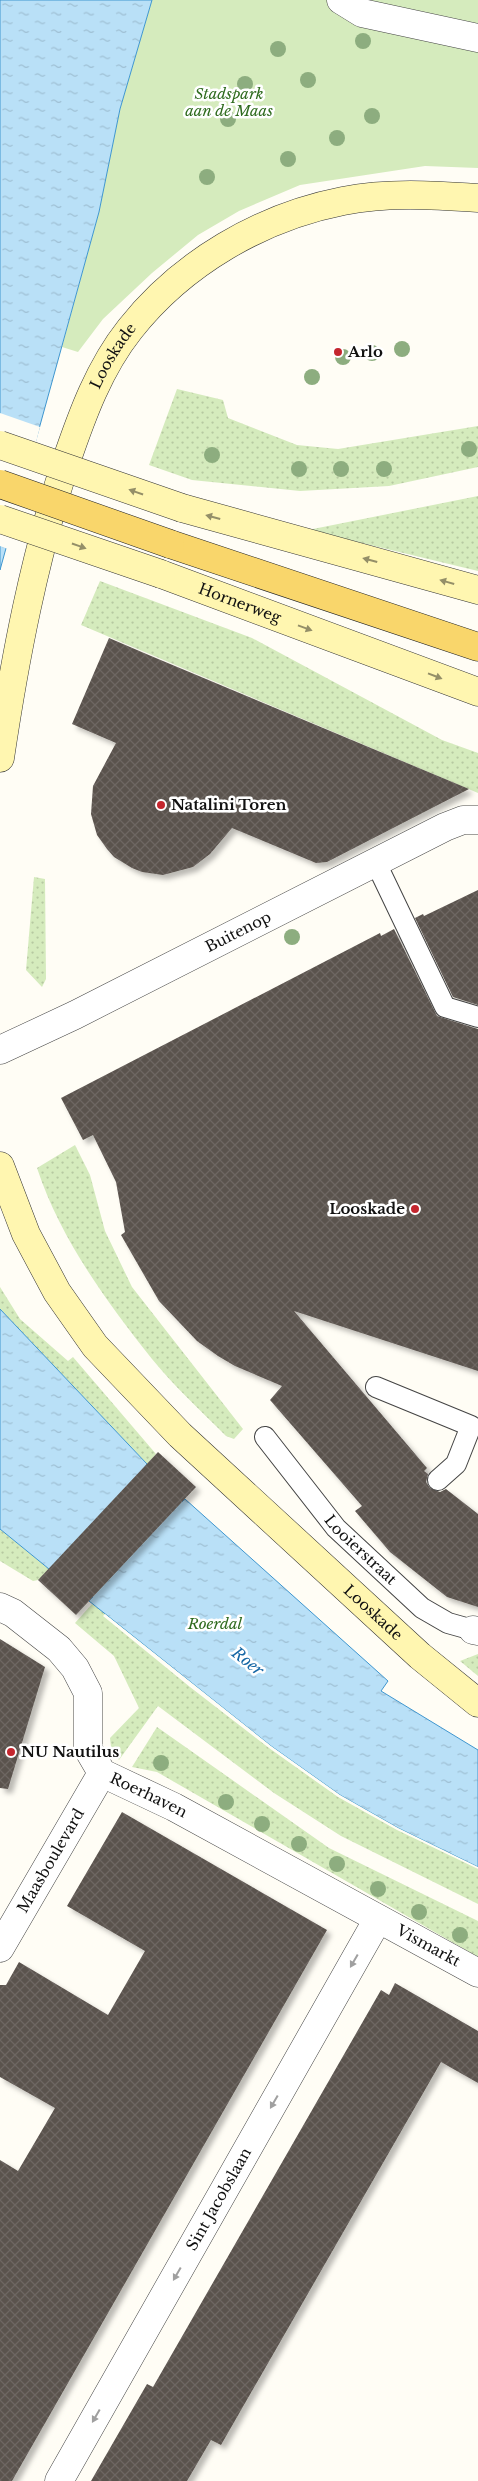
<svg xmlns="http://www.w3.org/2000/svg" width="478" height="2481" font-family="'Libre Baskerville',serif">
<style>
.grass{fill:url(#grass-dots)}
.park{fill:#d5ebbd}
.water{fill:url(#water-ripples);stroke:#3f96cf}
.pier{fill:#fffdf5}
.building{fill:url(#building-cross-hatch);filter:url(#shadow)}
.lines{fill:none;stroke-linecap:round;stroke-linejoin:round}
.lane-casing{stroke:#444;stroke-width:22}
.street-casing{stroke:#444;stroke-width:29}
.secondary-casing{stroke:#333;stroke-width:29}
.primary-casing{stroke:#222;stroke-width:29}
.lane{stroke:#fff;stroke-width:20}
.street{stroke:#fff;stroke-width:28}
.secondary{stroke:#fff6b0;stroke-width:28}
.primary{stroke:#f9d66b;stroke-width:28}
.secondary-bridge-casing{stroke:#333;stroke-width:29;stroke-linecap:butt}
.primary-bridge-casing{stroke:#222;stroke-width:29;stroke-linecap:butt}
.secondary-bridge{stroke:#fff6b0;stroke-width:28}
.primary-bridge{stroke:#f9d66b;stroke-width:28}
.tree{fill:#8dad7f}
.oneway{fill:#948f68}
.oneway2{fill:#a0a0a0}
.poi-dot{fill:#c4262e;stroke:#fff;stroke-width:2}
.labels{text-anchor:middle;stroke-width:5;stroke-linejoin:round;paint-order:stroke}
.park-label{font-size:15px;font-style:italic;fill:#2f6b1f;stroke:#fff}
.poi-label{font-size:15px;font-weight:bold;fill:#111;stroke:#fff;text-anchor:start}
.street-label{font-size:15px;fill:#111;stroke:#fff}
.water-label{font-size:16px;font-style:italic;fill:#1768a6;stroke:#fff}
</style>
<defs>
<pattern id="grass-dots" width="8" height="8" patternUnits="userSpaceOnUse" patternTransform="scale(1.25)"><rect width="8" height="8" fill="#d5ebbd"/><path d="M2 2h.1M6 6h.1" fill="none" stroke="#b6c8a1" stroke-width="1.8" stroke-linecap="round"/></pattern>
<pattern id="water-ripples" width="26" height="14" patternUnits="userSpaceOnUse" patternTransform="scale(1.25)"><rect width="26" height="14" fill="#b9e0f7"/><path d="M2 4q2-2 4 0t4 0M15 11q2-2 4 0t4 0" fill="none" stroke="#9ebfd3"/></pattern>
<pattern id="building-cross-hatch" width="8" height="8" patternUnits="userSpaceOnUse" patternTransform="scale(1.25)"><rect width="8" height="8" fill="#5a524d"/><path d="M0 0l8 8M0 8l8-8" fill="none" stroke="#6d6662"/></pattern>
<filter id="shadow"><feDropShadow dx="4.5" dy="4.5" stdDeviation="2.5" flood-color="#0004"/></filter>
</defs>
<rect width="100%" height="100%" fill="#fffdf5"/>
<g class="grass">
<polygon points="177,389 223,400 228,418 297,445 338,449 478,426 478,467 389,486 300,491 192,480 149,465"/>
<polygon points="478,496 478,571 308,530"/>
<polygon points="100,581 252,638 442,740 478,753 478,793 81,625"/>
<polygon points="34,877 45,879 46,979 42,987 26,970"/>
<path d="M 75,1145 L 90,1175 L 105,1231 L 132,1287 L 243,1429 L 234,1439 L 226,1436 C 201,1411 174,1386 152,1359 C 106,1301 60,1238 37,1168 Z"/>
<polygon points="0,1287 20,1319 68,1361 73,1357 156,1454 147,1464 0,1309"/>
<polygon points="0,1529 49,1569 38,1580 33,1581 0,1561"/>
<polygon points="92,1604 478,1867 478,1904 341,1836 274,1793 158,1706 119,1760 111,1747 110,1738 139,1708 114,1656 75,1623"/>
<polygon points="478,1654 478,1676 460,1661"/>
<polygon points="157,1727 329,1848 478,1921 478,1957 157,1772 132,1767"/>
</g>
<polygon class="park" points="152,0 478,0 478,168 425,166 300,185 239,211 198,235 152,273 103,319 78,352 62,347 99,212 120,109"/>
<g class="water">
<polygon points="0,0 152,0 120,109 99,212 0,570"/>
<polygon points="0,1309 147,1464 145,1467 182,1502 185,1499 388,1681 381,1691 478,1750 478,1867 398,1828 340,1795 271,1746 89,1601 93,1597 56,1562 49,1569 0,1529"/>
</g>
<g class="pier">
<polygon points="0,413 40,427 8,549 0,546"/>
<polygon points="105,1614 271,1746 340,1795 398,1828 478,1867 478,1869 397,1830 338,1797 269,1748 190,1687 103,1616"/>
</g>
<g class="building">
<polygon points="109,638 151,656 469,789 327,862 316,863 232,828 210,854 193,867 163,875 142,872 132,868 114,857 107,849 97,835 91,814 93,786 116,743 72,724"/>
<polygon points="478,890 478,1005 453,997 415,918 423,914 424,916"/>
<polygon points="394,929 437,1016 478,1029 478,1371 294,1311 427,1468 424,1471 428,1474 426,1482 430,1488 440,1492 446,1489 478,1514 478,1607 447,1597 390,1552 355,1511 362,1506 270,1400 282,1386 235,1366 218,1356 197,1341 159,1301 121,1235 125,1232 116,1182 93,1135 83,1140 61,1098 380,933 381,936"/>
<polygon points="158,1452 196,1487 76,1615 38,1580"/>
<polygon points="0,1639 45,1667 8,1789 0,1788"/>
<polygon points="122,1812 327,1930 12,2481 0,2481 0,2160 18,2171 55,2108 0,2077 0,1985 6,1985 19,1962 108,2015 145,1951 67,1906"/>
<polygon points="395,1983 478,2031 478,2083 441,2062 221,2445 211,2440 187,2481 91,2481 147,2384 153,2387 381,1990 389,1995"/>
</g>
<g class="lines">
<defs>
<g id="lane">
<polyline points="376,863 445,1007 478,1017"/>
<polyline points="376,1387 471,1426 456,1464 438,1480"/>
<path id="s1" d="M 265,1437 L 336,1528 L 422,1608 L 448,1623 L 473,1630"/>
</g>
<g id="street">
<polyline points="341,0 362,13 478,38"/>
<path id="s2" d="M 0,1050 L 75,1015 L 445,827 L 463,820 L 478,820"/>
<path id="s3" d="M 0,1607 L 13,1613 L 59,1649 L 75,1668 L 88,1693 L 88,1749 L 102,1773 L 174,1807 L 478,1973"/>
<polyline points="473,1630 478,1631"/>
<path id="s4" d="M 0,1948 L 102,1773"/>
<path id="s5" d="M 59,2481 L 378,1919"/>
</g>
<g id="secondary">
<polyline points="182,508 478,590"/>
<path id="s6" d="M 161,574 L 478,692"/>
<path id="s7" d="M 0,758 C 15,658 34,558 66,462 C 82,415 99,368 130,329 C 182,263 261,217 343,201 C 387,192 434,195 478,198"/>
<path id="s8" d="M 0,1166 L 26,1234 L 57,1292 L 95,1346 L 180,1435 L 420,1656 L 478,1703"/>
</g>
<polyline id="primary" points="170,544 478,647"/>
</defs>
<use href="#lane" class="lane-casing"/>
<use href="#street" class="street-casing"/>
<use href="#secondary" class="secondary-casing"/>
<use href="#primary" class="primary-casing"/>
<use href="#lane" class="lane"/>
<use href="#street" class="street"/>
<use href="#secondary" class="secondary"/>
<use href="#primary" class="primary"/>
<defs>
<g id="secondary-bridge">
<polyline points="0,445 182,508"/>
<polyline points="0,519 161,574"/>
</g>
<polyline id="primary-bridge" points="0,484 170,544"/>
</defs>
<use href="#secondary-bridge" class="secondary-bridge-casing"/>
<use href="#primary-bridge" class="primary-bridge-casing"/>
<use href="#secondary-bridge" class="secondary-bridge"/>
<use href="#primary-bridge" class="primary-bridge"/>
</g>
<g class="tree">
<circle cx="363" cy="41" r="8"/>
<circle cx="278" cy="49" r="8"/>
<circle cx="308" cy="80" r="8"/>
<circle cx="245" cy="84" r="8"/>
<circle cx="372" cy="116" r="8"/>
<circle cx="228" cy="119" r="8"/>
<circle cx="337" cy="138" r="8"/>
<circle cx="288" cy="159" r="8"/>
<circle cx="207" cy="177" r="8"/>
<circle cx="402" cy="349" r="8"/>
<circle cx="372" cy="353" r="8"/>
<circle cx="343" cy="357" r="8"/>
<circle cx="312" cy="377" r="8"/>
<circle cx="469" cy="449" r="8"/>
<circle cx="212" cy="455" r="8"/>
<circle cx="299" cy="469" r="8"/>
<circle cx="341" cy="469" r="8"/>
<circle cx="384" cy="469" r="8"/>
<circle cx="292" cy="937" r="8"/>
<circle cx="161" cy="1763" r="8"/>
<circle cx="226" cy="1802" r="8"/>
<circle cx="262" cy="1824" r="8"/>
<circle cx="299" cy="1844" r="8"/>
<circle cx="337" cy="1864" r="8"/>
<circle cx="378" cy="1889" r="8"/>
<circle cx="419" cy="1912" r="8"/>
<circle cx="460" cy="1935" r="8"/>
</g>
<defs><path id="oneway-solid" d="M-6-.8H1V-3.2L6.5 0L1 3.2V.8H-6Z" transform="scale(1.25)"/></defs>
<g class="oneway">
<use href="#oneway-solid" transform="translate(136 492) rotate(-161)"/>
<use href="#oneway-solid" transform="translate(213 517) rotate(-165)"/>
<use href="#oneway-solid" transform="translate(79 546) rotate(19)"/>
<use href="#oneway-solid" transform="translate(370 560) rotate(-165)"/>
<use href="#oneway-solid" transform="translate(447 582) rotate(-164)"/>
<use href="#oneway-solid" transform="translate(305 628) rotate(20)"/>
<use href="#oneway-solid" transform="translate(435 676) rotate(21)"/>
</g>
<g class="oneway2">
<use href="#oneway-solid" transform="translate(354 1961) rotate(120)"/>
<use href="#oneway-solid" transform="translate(274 2102) rotate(120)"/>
<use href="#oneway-solid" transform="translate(177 2274) rotate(120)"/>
<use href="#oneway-solid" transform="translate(96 2416) rotate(120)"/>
</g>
<g class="poi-dot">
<circle cx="338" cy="352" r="5"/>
<circle cx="161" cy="805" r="5"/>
<circle cx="415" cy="1209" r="5"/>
<circle cx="11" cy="1752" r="5"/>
</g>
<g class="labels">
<g class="park-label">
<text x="229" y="99">Stadspark<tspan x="229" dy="17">aan de Maas</tspan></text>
<text x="215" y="1629">Roerdal</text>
</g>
<g class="poi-label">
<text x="348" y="357">Arlo</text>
<text x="171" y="810">Natalini Toren</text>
<text x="405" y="1214" text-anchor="end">Looskade</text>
<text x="21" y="1757">NU Nautilus</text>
</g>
<g class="street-label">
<text dy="5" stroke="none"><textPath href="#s7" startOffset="420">Looskade</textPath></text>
<text dy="5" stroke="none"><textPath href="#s6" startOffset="84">Hornerweg</textPath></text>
<text dy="5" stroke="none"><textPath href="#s2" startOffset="266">Buitenop</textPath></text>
<text dy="5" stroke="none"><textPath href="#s1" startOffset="148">Looierstraat</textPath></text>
<text dy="5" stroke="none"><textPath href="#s8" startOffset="590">Looskade</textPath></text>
<text dy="5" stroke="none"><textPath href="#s3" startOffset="261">Roerhaven</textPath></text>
<text dy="5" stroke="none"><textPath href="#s4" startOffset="101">Maasboulevard</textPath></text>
<text dy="5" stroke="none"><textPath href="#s3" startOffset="579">Vismarkt</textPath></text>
<text dy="5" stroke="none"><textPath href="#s5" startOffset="324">Sint Jacobslaan</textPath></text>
</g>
<g class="water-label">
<text transform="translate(248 1661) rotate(38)" y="6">Roer</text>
</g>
</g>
</svg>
